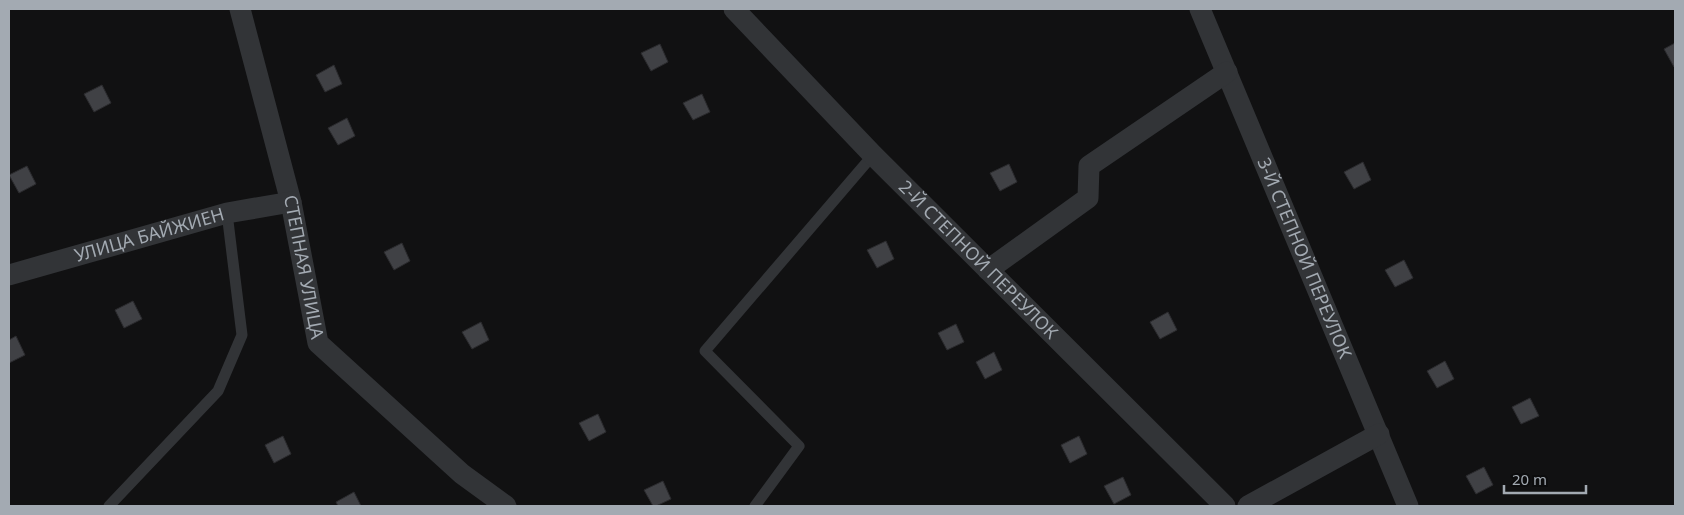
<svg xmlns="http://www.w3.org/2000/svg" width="1684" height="515" font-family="'Noto Sans',sans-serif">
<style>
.building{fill:#404145;stroke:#2b2b2e}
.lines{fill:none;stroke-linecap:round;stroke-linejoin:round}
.lane{stroke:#323437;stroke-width:11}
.street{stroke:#323437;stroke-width:21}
.labels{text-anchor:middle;stroke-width:5;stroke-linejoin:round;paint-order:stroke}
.street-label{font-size:18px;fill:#a3aab2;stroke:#0c0c0d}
</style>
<rect width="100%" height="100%" fill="#111112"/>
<g class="building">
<polygon points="1675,43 1675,66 1674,67 1664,49"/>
<polygon points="660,44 668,62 651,71 641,53"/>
<polygon points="334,65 342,84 325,92 316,75"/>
<polygon points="102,85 111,103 94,112 84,94"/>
<polygon points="702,94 710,112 693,120 683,103"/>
<polygon points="347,118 355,136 338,145 328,128"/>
<polygon points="1363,162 1371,180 1354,189 1344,172"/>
<polygon points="1009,164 1017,182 1000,191 990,173"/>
<polygon points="27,166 36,184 19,193 9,175"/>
<polygon points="886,241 894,259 877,268 867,250"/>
<polygon points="402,243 410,261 394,270 384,252"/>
<polygon points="1404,260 1413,278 1395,287 1385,270"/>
<polygon points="133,301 142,319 124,328 115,310"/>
<polygon points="1168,312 1177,330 1160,339 1150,322"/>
<polygon points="481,322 489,340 472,349 462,332"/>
<polygon points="956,324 964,342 947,350 938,333"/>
<polygon points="16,336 25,355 9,363 9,340"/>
<polygon points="994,352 1002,370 985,379 976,362"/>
<polygon points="1445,361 1454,379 1437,388 1427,371"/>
<polygon points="1530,398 1539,416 1521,424 1512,407"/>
<polygon points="598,414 606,432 589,441 579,423"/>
<polygon points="283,436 291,454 274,463 265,445"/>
<polygon points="1079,436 1087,454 1070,463 1061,445"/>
<polygon points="1484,467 1493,485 1476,494 1466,476"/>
<polygon points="1123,477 1131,495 1114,504 1104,486"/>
<polygon points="663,481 671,499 656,506 653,506 644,490"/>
<polygon points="354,492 361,506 338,506 336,502"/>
</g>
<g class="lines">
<g class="lane">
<polyline points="109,506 218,391 242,335 227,213"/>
<polyline points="755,506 799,446 705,351 873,155"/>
</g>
<g class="street">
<path id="s1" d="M 240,9 L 291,202 L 318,343 L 462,474 L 506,506"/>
<path id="s2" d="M 734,9 L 873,155 L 1225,506"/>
<path id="s3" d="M 1200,9 L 1408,506"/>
<polyline points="988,270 1088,198 1089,166 1227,72"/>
<path id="s4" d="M 9,275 L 227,213 L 291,202"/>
<polyline points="1248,506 1379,434"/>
</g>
</g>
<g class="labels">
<g class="street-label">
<text dy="6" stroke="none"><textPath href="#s4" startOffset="146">УЛИЦА БАЙЖИЕН</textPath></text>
<text dy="6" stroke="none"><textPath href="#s3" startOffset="270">3-Й СТЕПНОЙ ПЕРЕУЛОК</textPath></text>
<text dy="6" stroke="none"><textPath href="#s2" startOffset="350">2-Й СТЕПНОЙ ПЕРЕУЛОК</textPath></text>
<text dy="6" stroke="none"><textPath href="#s1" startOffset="266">СТЕПНАЯ УЛИЦА</textPath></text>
</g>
</g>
<rect width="1684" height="515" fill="none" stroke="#a3aab2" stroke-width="20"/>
<path d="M1504 485v8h82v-8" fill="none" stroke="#a3aab2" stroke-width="2.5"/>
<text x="1512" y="485" font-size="15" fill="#a3aab2" stroke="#0c0c0d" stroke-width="4" paint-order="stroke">20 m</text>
</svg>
